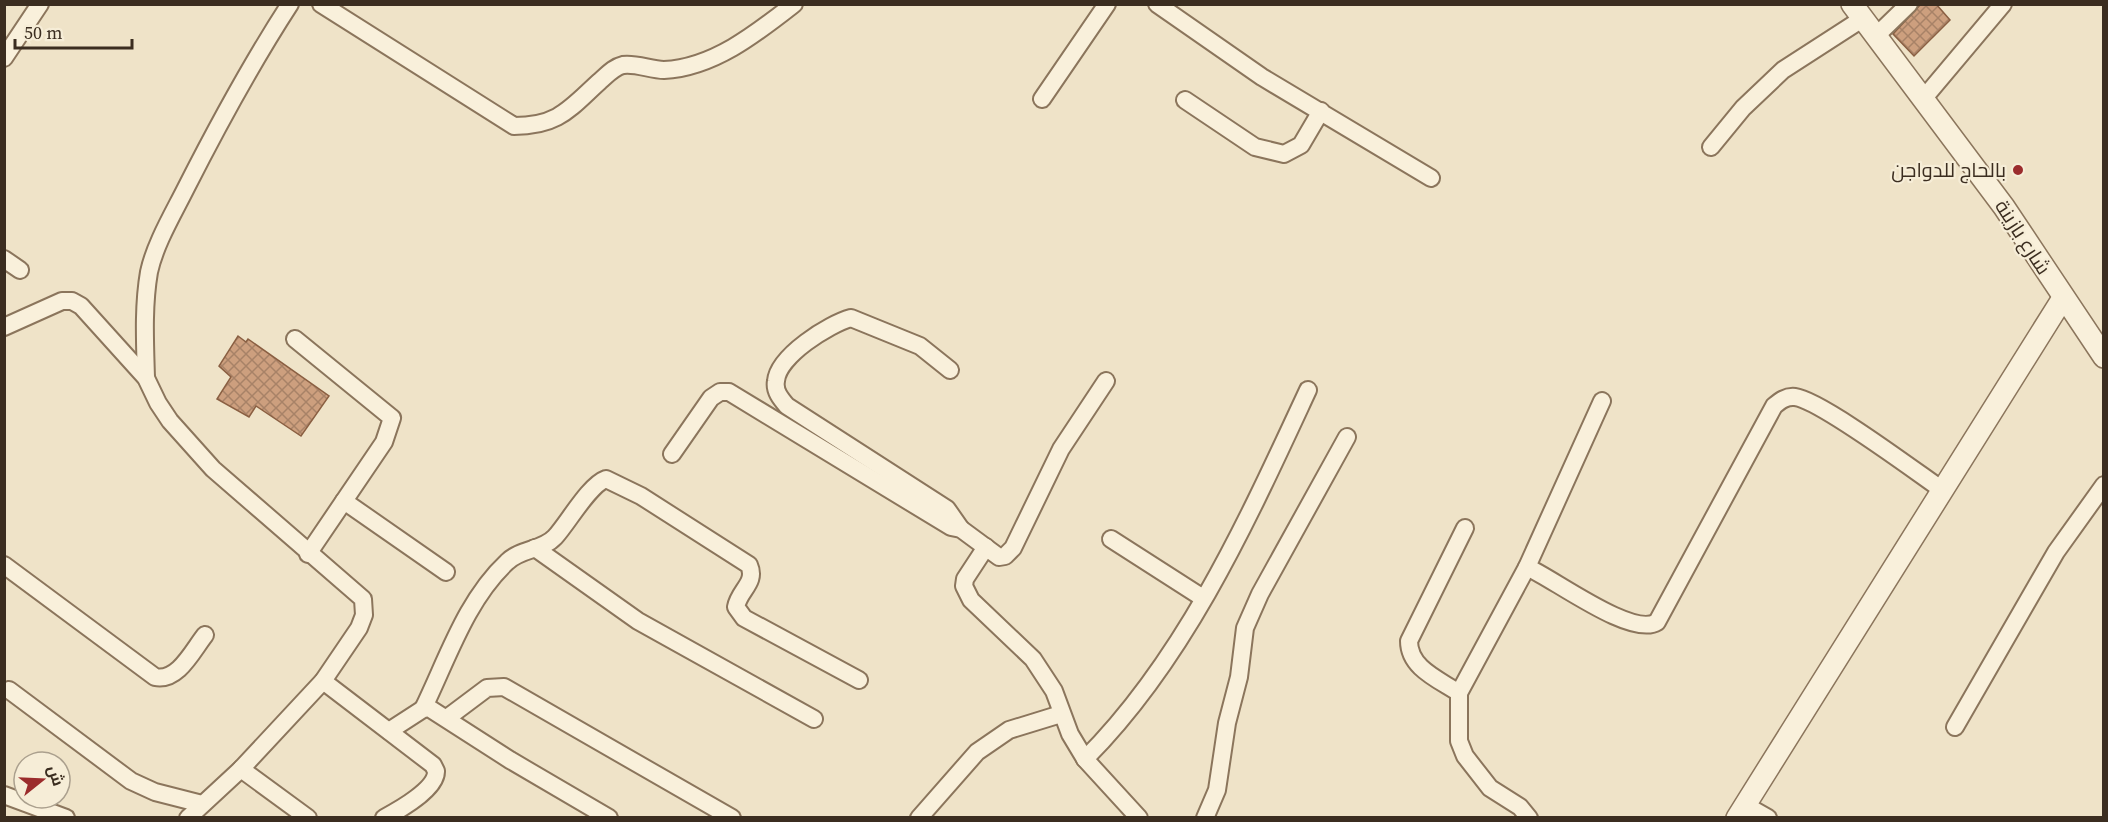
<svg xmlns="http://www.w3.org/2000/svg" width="2108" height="822" font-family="'Source Serif 4',Cairo,serif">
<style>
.building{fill:url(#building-cross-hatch);stroke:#8a5f42;stroke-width:1.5}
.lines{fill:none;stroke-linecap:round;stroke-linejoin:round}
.minor-casing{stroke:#8b755c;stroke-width:20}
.tertiary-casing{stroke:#8b755c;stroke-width:24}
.minor{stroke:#f9f0db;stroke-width:16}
.tertiary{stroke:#f9f0db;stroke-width:21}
.poi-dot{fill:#9b2c2c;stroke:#f6edd7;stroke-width:2}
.labels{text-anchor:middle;stroke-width:4.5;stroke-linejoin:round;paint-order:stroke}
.poi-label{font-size:20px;fill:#3b2d20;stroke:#f6edd7;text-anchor:end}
.street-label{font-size:20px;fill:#3b2d20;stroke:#f6edd7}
</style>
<defs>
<pattern id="building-cross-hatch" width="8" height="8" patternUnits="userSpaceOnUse" patternTransform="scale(1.5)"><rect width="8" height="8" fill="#cd9f7e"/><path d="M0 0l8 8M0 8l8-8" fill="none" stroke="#a88267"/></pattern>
</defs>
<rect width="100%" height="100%" fill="#efe3c8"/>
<g class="building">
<polygon points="1921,4 1936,4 1950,20 1914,56 1893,34"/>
<polygon points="238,336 246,342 248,339 329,396 301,436 256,406 249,417 217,399 231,377 219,366"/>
</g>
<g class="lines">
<defs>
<g id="minor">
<path d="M 321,4 L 514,126 C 559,126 570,108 600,81 C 607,75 614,67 623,65 C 636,63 651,70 664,70 C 713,68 757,33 794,4"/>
<polyline points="1157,4 1262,77 1431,178"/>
<polyline points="1876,36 1909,4"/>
<polyline points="4,58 40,4"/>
<polyline points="1924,98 2003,4"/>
<polyline points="1042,99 1107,4"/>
<polyline points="1185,100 1255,147 1284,154 1301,145 1321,111"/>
<polyline points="1711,147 1743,108 1783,70 1862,19"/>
<polyline points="4,259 20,270"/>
<polyline points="4,327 62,301 72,301 81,306 146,378 158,403 170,421 213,469 363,599 364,615 359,628 323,681 241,769 188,818"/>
<polyline points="295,339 392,418 384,442 308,554"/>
<path d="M 950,370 L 920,346 L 851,318 C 829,324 778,356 776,381 C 774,391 781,399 787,406 L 947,509 L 961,529"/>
<path d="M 146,378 C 145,343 143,307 149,272 C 155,244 173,214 186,188 C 218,125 251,64 290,4"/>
<polyline points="672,454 711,398 720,392 729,392 951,527 961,529 999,557 1005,556 1013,548 1061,449 1106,381"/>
<polyline points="344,501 446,572"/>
<polyline points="1111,539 1203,598"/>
<polyline points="986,547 965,579 964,586 971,600 1033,659 1054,691 1070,734 1085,759 1139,818"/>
<polyline points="535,548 638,621 814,719"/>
<path d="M 4,565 L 155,677 C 178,682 193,650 205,635"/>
<path d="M 1527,567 C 1554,579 1632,638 1657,622 L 1774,406 C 1780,401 1786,396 1795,397 C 1820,400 1915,471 1941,489"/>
<path d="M 323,681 L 433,765 L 436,771 C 437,789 399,810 384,818"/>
<polyline points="9,690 131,781 155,792 202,804"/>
<path d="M 1459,693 C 1438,679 1409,668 1409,641 L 1465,528"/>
<path d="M 423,709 C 447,660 466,600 507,562 C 521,548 542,551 555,537 C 568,523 589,485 606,479 L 641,496 L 749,565 C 757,583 739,590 736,607 L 744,618 L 859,680"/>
<polyline points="447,718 487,688 504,687 732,818"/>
<polyline points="1955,727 2056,552 2104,485"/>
<polyline points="389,731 423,709 429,708 510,760 609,818"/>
<path d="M 1085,759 C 1186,658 1248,519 1308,390"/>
<polyline points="241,769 308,818"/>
<polyline points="4,795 66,818"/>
<polyline points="1745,805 1768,818"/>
<polyline points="919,818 977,752 1009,730 1061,714"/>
<polyline points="1205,818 1217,790 1227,723 1239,677 1245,628 1260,594 1347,437"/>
<polyline points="1529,818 1520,807 1490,788 1465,756 1459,741 1459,693 1527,567 1602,401"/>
</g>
<g id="tertiary">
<polyline points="1852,4 2004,207 2104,357"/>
<polyline points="1737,818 2063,298"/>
</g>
</defs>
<use href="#minor" class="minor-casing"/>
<use href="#tertiary" class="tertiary-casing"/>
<use href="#minor" class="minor"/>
<use href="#tertiary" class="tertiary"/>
</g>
<circle class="poi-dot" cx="2018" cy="170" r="6"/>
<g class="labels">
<g class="poi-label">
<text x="2006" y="177">بالحاج للدواجن</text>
</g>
<g class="street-label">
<text transform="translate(2023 237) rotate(57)" y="7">شارع بازينة</text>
</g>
</g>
<rect width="2108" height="822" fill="none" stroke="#3b2d20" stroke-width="12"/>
<g transform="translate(42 780) rotate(72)"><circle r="28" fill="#f6edd7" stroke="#aba08e" stroke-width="1.5"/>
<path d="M0-4.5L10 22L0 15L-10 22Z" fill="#9b2c2c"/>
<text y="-9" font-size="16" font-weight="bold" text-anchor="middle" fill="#3b2d20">ش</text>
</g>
<path d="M15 39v9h117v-9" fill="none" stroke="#3b2d20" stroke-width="3"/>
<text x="24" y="39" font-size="18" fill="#3b2d20" stroke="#f6edd7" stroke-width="4.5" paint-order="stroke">50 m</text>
</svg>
